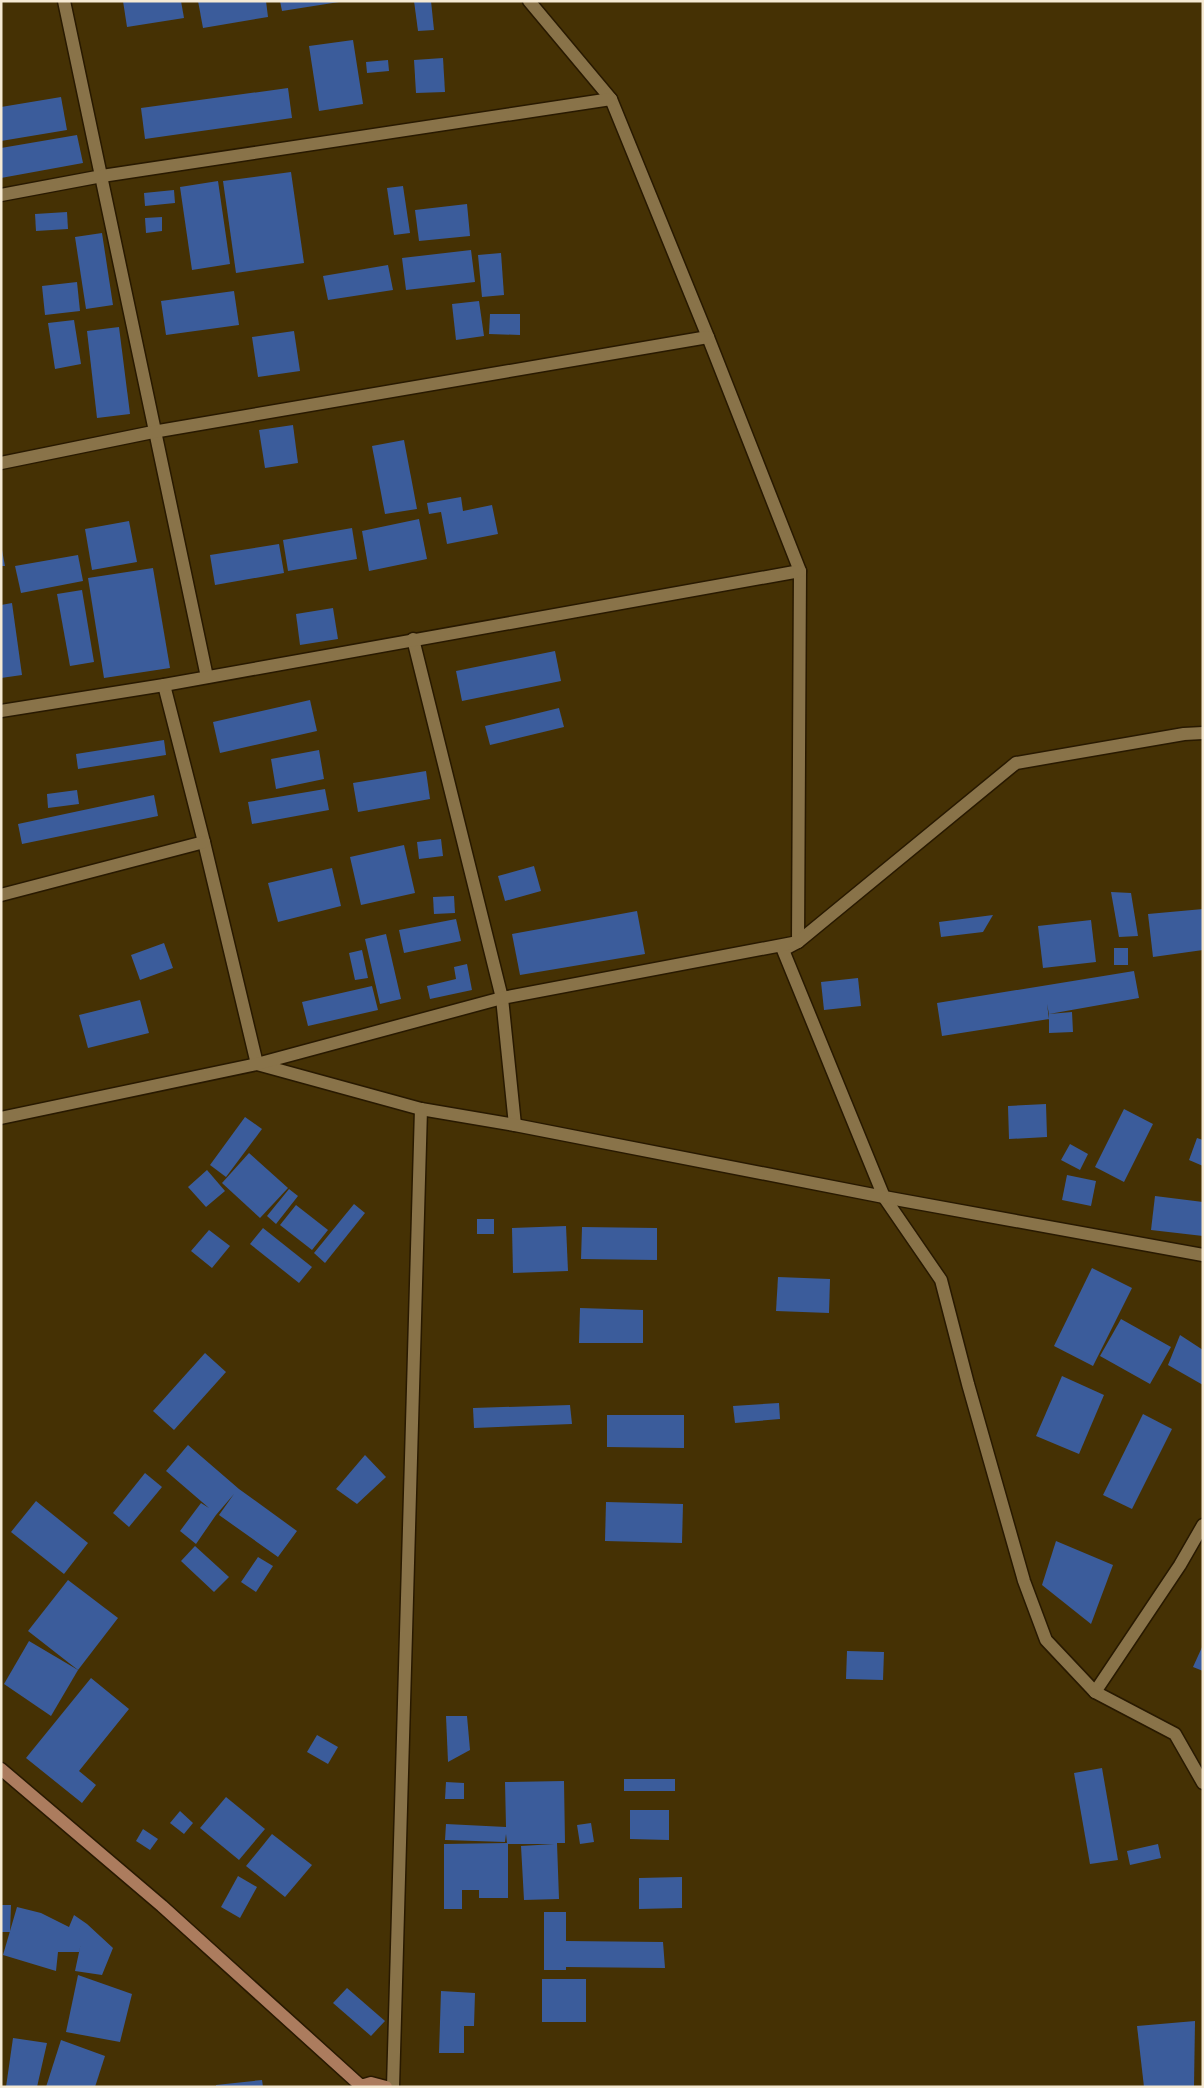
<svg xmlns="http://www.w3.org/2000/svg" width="1204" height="2088" font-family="Signika,sans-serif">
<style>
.building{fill:#3b5c9b}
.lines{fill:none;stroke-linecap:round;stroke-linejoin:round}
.street-casing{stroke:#281900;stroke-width:15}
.secondary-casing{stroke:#281900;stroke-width:15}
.street{stroke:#897349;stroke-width:12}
.secondary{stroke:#ac7c5e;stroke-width:12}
</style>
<rect width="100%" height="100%" fill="#453104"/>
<g class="building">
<polygon points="123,1 181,1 184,18 127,27"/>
<polygon points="198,1 266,1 268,17 203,28"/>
<polygon points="280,1 339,1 339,2 282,11"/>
<polygon points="414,1 431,1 434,30 418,31"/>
<polygon points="353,40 363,104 319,111 309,46"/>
<polygon points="443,58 445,92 416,93 414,60"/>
<polygon points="388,60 389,71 367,73 366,62"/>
<polygon points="288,88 292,118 145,139 141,108"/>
<polygon points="61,97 67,130 1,141 1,107"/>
<polygon points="77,135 83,163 1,178 1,148"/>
<polygon points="291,172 304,263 236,273 223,181"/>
<polygon points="218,181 230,264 192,270 180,187"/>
<polygon points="403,186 410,233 394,235 387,188"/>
<polygon points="174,190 175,203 145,206 144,193"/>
<polygon points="467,204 470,236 419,241 415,210"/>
<polygon points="67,212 68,229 36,231 35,214"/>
<polygon points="162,217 162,231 146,233 145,218"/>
<polygon points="102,233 113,305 86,309 75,237"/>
<polygon points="471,250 475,282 406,290 402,258"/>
<polygon points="501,253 504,295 482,297 478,255"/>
<polygon points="388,265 393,290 328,300 323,276"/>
<polygon points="77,282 80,311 45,315 42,286"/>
<polygon points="234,291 239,325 166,335 161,301"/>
<polygon points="479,301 484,336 456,340 452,304"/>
<polygon points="490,314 520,314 520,335 489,334"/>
<polygon points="74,320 81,364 55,369 48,323"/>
<polygon points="119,327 130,414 97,418 87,331"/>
<polygon points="294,331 300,371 258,377 252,337"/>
<polygon points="293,425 298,463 265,468 259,430"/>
<polygon points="404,440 417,509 385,514 372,446"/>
<polygon points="461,497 463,511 492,505 498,534 447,544 441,512 429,514 427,503"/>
<polygon points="419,519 427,559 369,571 362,531"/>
<polygon points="129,521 137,562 92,570 85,529"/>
<polygon points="352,528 357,559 288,571 283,540"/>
<polygon points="279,544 284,573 215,585 210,555"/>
<polygon points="2,550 5,566 1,566 1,551"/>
<polygon points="78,555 83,581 21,593 15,566"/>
<polygon points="153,568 170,668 104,678 88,578"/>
<polygon points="82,590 94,662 70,666 57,594"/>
<polygon points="12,603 22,675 1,678 1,605"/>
<polygon points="333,608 338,639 300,645 296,614"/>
<polygon points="555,651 561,681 462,701 456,671"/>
<polygon points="310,700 317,731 220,753 213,722"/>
<polygon points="559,708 564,727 490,745 485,726"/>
<polygon points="164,740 166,755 78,769 76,754"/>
<polygon points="319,750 324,779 276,789 271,759"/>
<polygon points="426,771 430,799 358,812 353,783"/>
<polygon points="325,789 329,810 252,824 248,802"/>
<polygon points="77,790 79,804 48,808 47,794"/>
<polygon points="154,795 158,816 22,844 18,824"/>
<polygon points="441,839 443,856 419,859 417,842"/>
<polygon points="404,845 415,893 361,905 350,857"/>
<polygon points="534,866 541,891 505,901 498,876"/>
<polygon points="332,868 341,906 278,922 268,883"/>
<polygon points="1111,892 1131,893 1138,936 1119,937"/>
<polygon points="454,896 455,913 434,914 433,897"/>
<polygon points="1203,909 1203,950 1153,957 1148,914"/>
<polygon points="637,911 645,954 520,975 512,934"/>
<polygon points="993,915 983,932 941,937 939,922"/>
<polygon points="456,919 461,941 404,953 399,930"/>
<polygon points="1091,920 1096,962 1043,968 1038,926"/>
<polygon points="386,934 401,999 380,1004 365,939"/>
<polygon points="164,943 173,968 140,980 131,955"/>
<rect x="1114" y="948" width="14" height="17"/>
<polygon points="362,950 368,978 355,980 349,953"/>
<polygon points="467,964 472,990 430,999 427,986 456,979 454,967"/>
<polygon points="1134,971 1139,998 1049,1014 1072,1012 1073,1032 1049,1033 1049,1014 1047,1004 1049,1019 942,1036 937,1003"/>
<polygon points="858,978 861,1006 824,1010 821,982"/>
<polygon points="372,986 378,1010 308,1026 302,1002"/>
<polygon points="140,1000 149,1033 88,1048 79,1015"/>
<polygon points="1046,1104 1047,1137 1009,1139 1008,1106"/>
<polygon points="1124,1109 1153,1124 1124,1182 1095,1167"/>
<polygon points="245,1117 262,1129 226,1177 210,1165"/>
<polygon points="1197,1138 1203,1140 1203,1166 1189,1160"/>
<polygon points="1070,1144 1088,1154 1080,1170 1061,1160"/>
<polygon points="249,1153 288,1188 260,1218 222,1183"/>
<polygon points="207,1170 225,1191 206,1207 188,1187"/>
<polygon points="1067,1175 1096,1181 1091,1206 1062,1200"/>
<polygon points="289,1189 298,1196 276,1224 267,1216"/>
<polygon points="1155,1196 1203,1202 1203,1236 1151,1230"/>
<polygon points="354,1204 365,1213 325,1263 314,1253"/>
<polygon points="296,1205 328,1230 312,1250 280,1225"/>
<rect x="477" y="1219" width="17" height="15"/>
<polygon points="566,1226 568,1271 513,1273 512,1228"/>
<polygon points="582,1227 657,1228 657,1260 581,1259"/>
<polygon points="263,1228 312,1267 299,1283 250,1244"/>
<polygon points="209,1230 230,1246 212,1268 191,1251"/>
<polygon points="1092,1268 1132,1288 1093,1366 1054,1346"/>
<polygon points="778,1277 830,1279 829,1313 776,1311"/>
<polygon points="580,1308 643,1310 643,1343 579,1343"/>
<polygon points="1121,1319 1171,1347 1150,1384 1100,1356"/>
<polygon points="1180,1335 1203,1350 1203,1385 1168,1365"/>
<polygon points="205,1353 226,1372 174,1430 153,1411"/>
<polygon points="1062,1376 1104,1395 1079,1454 1036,1436"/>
<polygon points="779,1403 780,1419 735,1423 733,1406"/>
<polygon points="570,1405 572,1424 474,1428 473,1408"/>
<polygon points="1143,1414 1172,1429 1132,1509 1103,1495"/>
<polygon points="607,1415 684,1415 684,1448 607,1447"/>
<polygon points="188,1445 239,1489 297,1531 278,1557 219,1515 234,1494 216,1515 196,1544 180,1531 201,1503 209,1508 166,1471"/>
<polygon points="365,1455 386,1477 357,1504 336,1489"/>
<polygon points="145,1473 162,1487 129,1527 113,1513"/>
<polygon points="36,1501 88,1543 64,1574 11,1532"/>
<polygon points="606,1502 683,1504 682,1543 605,1541"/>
<polygon points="1056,1541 1113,1565 1091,1624 1042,1585"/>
<polygon points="195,1546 229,1577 214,1592 181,1561"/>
<polygon points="258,1557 273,1566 256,1592 241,1582"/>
<polygon points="68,1580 118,1618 78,1670 28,1631"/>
<polygon points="29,1641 78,1670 51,1716 4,1684"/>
<polygon points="1203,1645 1203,1671 1193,1667"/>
<polygon points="847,1651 884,1652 883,1680 846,1679"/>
<polygon points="91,1678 129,1709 79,1771 96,1785 82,1803 26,1758"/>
<polygon points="446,1716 467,1716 470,1750 448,1762"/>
<polygon points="317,1735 338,1747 328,1764 307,1752"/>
<polygon points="1102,1768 1118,1860 1090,1864 1074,1773"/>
<rect x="624" y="1779" width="51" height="12"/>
<polygon points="564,1781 565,1843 557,1843 559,1899 524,1900 521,1846 554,1844 508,1844 508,1898 479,1898 479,1890 462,1890 462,1909 444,1909 444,1844 507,1843 506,1834 505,1842 445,1840 446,1824 506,1827 505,1782"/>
<polygon points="446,1782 464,1783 464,1799 445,1799"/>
<polygon points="226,1797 265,1829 239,1860 200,1828"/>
<polygon points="630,1810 669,1810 669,1840 630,1839"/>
<polygon points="180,1811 193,1823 184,1834 170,1823"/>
<polygon points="591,1823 594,1842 580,1844 577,1825"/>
<polygon points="143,1829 158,1839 150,1850 136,1841"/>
<polygon points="272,1834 312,1865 285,1897 246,1866"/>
<polygon points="1158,1844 1161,1858 1130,1865 1127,1851"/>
<polygon points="238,1876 257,1887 240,1918 221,1907"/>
<polygon points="682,1877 682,1908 639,1909 639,1878"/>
<polygon points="1,1905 11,1905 10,1932 1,1932"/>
<polygon points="17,1907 41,1913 69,1927 74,1915 87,1924 113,1948 102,1975 75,1971 81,1943 79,1952 58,1952 56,1971 3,1955"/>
<polygon points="544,1912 566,1912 566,1941 663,1942 665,1968 566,1967 566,1970 544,1970"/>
<polygon points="78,1975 132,1994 120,2042 66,2032"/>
<rect x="542" y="1979" width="44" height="43"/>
<polygon points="347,1988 385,2021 371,2036 333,2003"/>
<polygon points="441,1991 475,1993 474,2026 464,2026 464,2053 439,2053"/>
<polygon points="1195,2021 1194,2087 1144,2087 1137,2026"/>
<polygon points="13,2038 47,2043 37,2087 6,2087"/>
<polygon points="61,2040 105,2056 95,2087 46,2087"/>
<polygon points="262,2080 263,2087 216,2087 216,2085"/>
</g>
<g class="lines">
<defs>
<g id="street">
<path d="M 64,1 C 113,226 158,452 207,677"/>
<polyline points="529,1 611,99 708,337 800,571 798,942 783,950 884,1197 941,1280 968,1384 1024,1581 1046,1640 1095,1692 1175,1734 1203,1783"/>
<polyline points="1,195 102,176 611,99"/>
<polyline points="1,463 153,432 708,337"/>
<polyline points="413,639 502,998 515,1125"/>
<polyline points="164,685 204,842 257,1064 421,1109 515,1125 884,1197 1203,1255"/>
<polyline points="1,711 164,685 800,571"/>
<polyline points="1,895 204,842"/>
<polyline points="1,1118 257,1064 502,998 798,942 1016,763 1184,734 1203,733"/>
<polyline points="1095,1692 1180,1565 1203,1525"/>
<polyline points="393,2087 421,1109"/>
</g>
<polyline id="secondary" points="1,1769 162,1906 361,2086 371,2083 386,2087"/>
</defs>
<use href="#street" class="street-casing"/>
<use href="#secondary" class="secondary-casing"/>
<use href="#street" class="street"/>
<use href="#secondary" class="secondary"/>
</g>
<rect width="1204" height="2088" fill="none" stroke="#f6ead4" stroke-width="5"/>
</svg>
